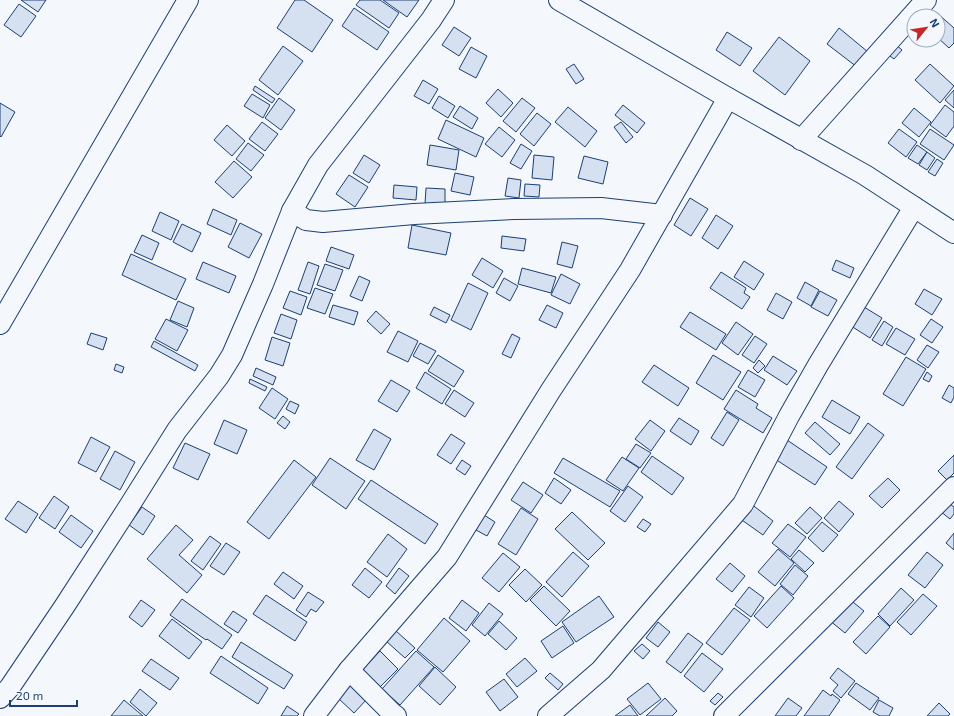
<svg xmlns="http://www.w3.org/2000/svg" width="954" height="716" font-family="'Exo 2',sans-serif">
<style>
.building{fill:#d5e0f0;stroke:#1d3f73}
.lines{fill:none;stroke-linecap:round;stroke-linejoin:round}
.street-casing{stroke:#1d3f73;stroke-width:22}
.street{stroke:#f4f7fb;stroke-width:20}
</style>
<rect width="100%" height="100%" fill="#f4f7fb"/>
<g class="building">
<polygon points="21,0 46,0 38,12"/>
<polygon points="295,0 304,0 333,20 312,52 277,28"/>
<polygon points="360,0 380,0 399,13 389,28 356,5"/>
<polygon points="383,0 419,0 407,17"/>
<polygon points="19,4 36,16 21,37 4,25"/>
<polygon points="354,8 389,32 377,50 342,26"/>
<polygon points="937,13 954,28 954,43 949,48 938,38 938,16 934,16"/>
<polygon points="454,27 471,38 459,56 442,45"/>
<polygon points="839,28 868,52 857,67 827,44"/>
<polygon points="727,32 752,48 740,66 716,50"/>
<polygon points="779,37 810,61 785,95 753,71"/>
<polygon points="894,43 902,50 894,59 886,53"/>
<polygon points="283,46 303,61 278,95 259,80"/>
<polygon points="471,47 487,56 476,78 459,69"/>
<polygon points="574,64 584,79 576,84 566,69"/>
<polygon points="930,64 954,86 940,103 915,80"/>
<polygon points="423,80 438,89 429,104 414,96"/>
<polygon points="255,86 275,99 272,103 253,90"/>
<polygon points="498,89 513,103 501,117 486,103"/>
<polygon points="954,90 954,108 945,100"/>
<polygon points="252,94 270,105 263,118 244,106"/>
<polygon points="439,96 455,106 448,118 432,108"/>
<polygon points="279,98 295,110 281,130 265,118"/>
<polygon points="522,98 535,108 516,132 503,121"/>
<polygon points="0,103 15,112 1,137 0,136"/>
<polygon points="623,105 645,123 637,133 615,115"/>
<polygon points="945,105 954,112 954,126 946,137 930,125"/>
<polygon points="460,106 478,118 472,129 453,117"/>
<polygon points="568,107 597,131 585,147 555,122"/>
<polygon points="914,108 931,122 919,137 902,123"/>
<polygon points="537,113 551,124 534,146 520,134"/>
<polygon points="446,120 484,138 476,157 438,139"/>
<polygon points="262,122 278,134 265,151 249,139"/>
<polygon points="621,122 633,137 626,143 614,127"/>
<polygon points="227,125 245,141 232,156 214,140"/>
<polygon points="499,127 515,140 502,157 485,144"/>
<polygon points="899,129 917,142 906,157 888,143"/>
<polygon points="930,129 954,145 944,160 920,144"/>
<polygon points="248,143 264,155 251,171 236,159"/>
<polygon points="521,144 532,151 521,169 510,163"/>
<polygon points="430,145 459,150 456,170 427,165"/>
<polygon points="917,145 927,152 918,164 908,158"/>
<polygon points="927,152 935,158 927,170 919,165"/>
<polygon points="364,155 380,165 369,183 353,173"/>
<polygon points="534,155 554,157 552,180 532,178"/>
<polygon points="584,156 608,162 603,184 578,178"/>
<polygon points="937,159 943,163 935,176 928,172"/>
<polygon points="234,161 252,177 233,198 215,182"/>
<polygon points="455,173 474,177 470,195 451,191"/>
<polygon points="349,175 368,187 355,207 336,194"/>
<polygon points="508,178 521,180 519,198 505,196"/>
<polygon points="525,184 540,185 539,197 524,196"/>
<polygon points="394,185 417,187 416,200 393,198"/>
<polygon points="426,188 445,189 445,204 425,204"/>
<polygon points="690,198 708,209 691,236 674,225"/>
<polygon points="213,209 237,220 231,235 207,224"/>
<polygon points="160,212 179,221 171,240 152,231"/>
<polygon points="716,215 733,226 718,249 702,238"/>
<polygon points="240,223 262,234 249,258 228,247"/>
<polygon points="182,224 201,233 192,252 173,242"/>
<polygon points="412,225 451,233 446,255 408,248"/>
<polygon points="142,235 159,243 152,260 134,252"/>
<polygon points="502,236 526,239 524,251 501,248"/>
<polygon points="562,242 578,246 572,268 557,264"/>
<polygon points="331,247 354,255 349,269 326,261"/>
<polygon points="131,254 186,279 176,300 122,275"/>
<polygon points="482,258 503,271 493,288 472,275"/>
<polygon points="836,260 854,268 850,278 832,270"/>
<polygon points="744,261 764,274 754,290 734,277"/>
<polygon points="203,262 236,276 229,293 196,279"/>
<polygon points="308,262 319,266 310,294 298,290"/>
<polygon points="325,264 343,270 335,291 317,285"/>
<polygon points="522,268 556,277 551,293 518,284"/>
<polygon points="721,272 746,288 744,293 750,297 742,309 710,288"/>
<polygon points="561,274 580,284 570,304 551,295"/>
<polygon points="359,276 370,281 362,301 350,296"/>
<polygon points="504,278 518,286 510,301 496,293"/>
<polygon points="805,282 819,290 811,306 797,298"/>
<polygon points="468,283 488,293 471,330 451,320"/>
<polygon points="315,288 333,294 325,314 307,308"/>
<polygon points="924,289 942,299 932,315 915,304"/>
<polygon points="290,291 307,297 301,315 283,308"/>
<polygon points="820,291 837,300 828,316 811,307"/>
<polygon points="776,293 792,302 783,319 767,310"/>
<polygon points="178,301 194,308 187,327 170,320"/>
<polygon points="333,305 358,312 354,325 329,317"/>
<polygon points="547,305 563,313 556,328 539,320"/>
<polygon points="434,307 450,315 446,323 430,315"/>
<polygon points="864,307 882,318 870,338 851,326"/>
<polygon points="376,311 390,324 381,334 367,321"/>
<polygon points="690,312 726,334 716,350 680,327"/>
<polygon points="281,314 297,320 291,339 274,333"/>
<polygon points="166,319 188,330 177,351 155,339"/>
<polygon points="931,319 943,327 932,343 920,335"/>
<polygon points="884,321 893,327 882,346 872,340"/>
<polygon points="736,322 753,334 738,355 722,343"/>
<polygon points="896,328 915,339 905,355 886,344"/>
<polygon points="398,331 418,341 408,362 387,352"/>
<polygon points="91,333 107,338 103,350 87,344"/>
<polygon points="512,334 520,338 511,358 502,354"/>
<polygon points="755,336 767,344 754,363 742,355"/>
<polygon points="272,337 290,343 283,366 265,360"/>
<polygon points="154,341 198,365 195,371 151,347"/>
<polygon points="420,343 436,351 428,364 413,356"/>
<polygon points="927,345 939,352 928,368 917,360"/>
<polygon points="438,355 464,371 454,387 428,371"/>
<polygon points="713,355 741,372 723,400 696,383"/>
<polygon points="773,356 797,371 787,385 764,370"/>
<polygon points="906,357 926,369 903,406 883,394"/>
<polygon points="759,360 765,366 758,373 753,368"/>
<polygon points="116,364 124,367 122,373 114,370"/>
<polygon points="654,365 689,388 678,406 642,382"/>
<polygon points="256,368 276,377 273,385 253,376"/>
<polygon points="748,370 765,380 755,397 738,387"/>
<polygon points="425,372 451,389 442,404 416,388"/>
<polygon points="927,372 932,376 929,382 923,379"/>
<polygon points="250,379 267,387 265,391 249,383"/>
<polygon points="391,380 410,391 397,412 378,401"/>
<polygon points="949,385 954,388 954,397 951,403 942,398"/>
<polygon points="272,388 288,399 275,419 259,408"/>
<polygon points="454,390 474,403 465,417 445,404"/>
<polygon points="736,390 758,404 756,408 772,418 763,433 724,409"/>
<polygon points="832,400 860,417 850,434 822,417"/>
<polygon points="290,401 299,405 295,414 286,409"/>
<polygon points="727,412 739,420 723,446 711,438"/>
<polygon points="283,416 290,422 285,429 277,423"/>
<polygon points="679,418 699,431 691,445 670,431"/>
<polygon points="224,420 247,430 237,454 214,444"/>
<polygon points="650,420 665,431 651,451 635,439"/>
<polygon points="815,422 840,444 830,455 805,433"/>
<polygon points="868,423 884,435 852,479 836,467"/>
<polygon points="374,429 391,439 374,470 356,460"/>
<polygon points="451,434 465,443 451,464 437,455"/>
<polygon points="91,437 110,447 96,472 78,463"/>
<polygon points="787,440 827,467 815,485 775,459"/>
<polygon points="185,443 210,454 198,480 173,468"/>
<polygon points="636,444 651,453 640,468 626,459"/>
<polygon points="115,451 135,462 120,490 100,479"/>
<polygon points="954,455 954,473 947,480 938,471"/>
<polygon points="652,456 684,478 672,495 641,472"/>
<polygon points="622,457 639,468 623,491 606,480"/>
<polygon points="330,458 365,481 346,509 312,485"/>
<polygon points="563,458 620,491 610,507 554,473"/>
<polygon points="294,460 316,477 269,539 247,522"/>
<polygon points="462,460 471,466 465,475 456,469"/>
<polygon points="554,478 571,490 561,504 545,493"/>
<polygon points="888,478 900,490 882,508 869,496"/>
<polygon points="371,480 438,524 425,544 358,499"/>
<polygon points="523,482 543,495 531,513 511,500"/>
<polygon points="628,486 643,497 625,522 610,511"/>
<polygon points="54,496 69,507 55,529 39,518"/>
<polygon points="18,501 38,514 26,533 5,519"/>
<polygon points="839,501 854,514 839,532 824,518"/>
<polygon points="947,502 954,507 954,514 950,519 940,511"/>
<polygon points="750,503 773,521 763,535 739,518"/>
<polygon points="142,507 155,516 143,535 129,525"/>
<polygon points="810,507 822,518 807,534 795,523"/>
<polygon points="521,508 538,519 516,555 498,544"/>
<polygon points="572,512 605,543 588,560 555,529"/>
<polygon points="71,515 93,531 81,548 59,532"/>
<polygon points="484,515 495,522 487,536 476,530"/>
<polygon points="643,519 651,524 645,532 637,527"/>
<polygon points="822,522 838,535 823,552 808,538"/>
<polygon points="788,524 806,537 790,557 772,543"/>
<polygon points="176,525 193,540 179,555 202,575 187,593 147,559"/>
<polygon points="954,533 954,550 946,543"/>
<polygon points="388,534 407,549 387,577 367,562"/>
<polygon points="210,536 221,544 203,570 191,561"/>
<polygon points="226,543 240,552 224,575 210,566"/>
<polygon points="778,549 794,563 775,586 758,572"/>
<polygon points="799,550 814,563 805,572 791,559"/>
<polygon points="573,552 589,566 562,597 546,582"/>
<polygon points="927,552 943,565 925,588 908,575"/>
<polygon points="503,553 520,567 499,592 482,578"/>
<polygon points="730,563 745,576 732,592 716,579"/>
<polygon points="795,565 808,576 793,595 780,584"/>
<polygon points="365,568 382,582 369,598 352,585"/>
<polygon points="399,568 409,576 395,594 386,586"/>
<polygon points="525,569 542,585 526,602 509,585"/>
<polygon points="283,572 303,586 294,599 274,584"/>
<polygon points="544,586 570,611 556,626 530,600"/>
<polygon points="781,586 794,598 767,628 754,616"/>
<polygon points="749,587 764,598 751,617 735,605"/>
<polygon points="901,588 914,600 890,626 878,614"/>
<polygon points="308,592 324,602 316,612 311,609 306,617 296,610"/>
<polygon points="923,594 937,606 911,635 897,622"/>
<polygon points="266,595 307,622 295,641 253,614"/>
<polygon points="599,596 614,617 576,642 562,622"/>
<polygon points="848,598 864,611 845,633 829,620"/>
<polygon points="182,599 232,635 222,649 207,639 206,640 170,615"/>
<polygon points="141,600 155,610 142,627 129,617"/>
<polygon points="462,600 479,613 466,631 449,618"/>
<polygon points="489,603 503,614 485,636 472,625"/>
<polygon points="734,608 750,620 722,655 706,643"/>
<polygon points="233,611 247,620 238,633 224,624"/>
<polygon points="878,616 890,627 866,654 853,642"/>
<polygon points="444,618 470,641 443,672 417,650"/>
<polygon points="172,619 202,642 189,659 159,636"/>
<polygon points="499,621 517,638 506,650 488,634"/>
<polygon points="658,622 670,632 658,647 646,638"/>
<polygon points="563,626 574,643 552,658 541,641"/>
<polygon points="396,631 415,648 405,658 386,641"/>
<polygon points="688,633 703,644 681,673 666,662"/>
<polygon points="241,642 293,675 284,689 232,657"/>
<polygon points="642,644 650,651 643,659 634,651"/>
<polygon points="380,651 398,669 380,687 362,670"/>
<polygon points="416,651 434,667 400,705 382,689"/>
<polygon points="702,653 723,669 704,692 684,676"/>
<polygon points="221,656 268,688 258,704 210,673"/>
<polygon points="525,658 537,671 517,687 506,674"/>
<polygon points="151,659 179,678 170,690 142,671"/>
<polygon points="435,667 456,687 440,705 419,686"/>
<polygon points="838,668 855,681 841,698 833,691 838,685 830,678"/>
<polygon points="550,673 563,684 558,690 545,678"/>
<polygon points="504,679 518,697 500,711 486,692"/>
<polygon points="648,683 661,699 640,715 627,699"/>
<polygon points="856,683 879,698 870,710 848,694"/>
<polygon points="351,684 367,699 354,713 338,698"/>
<polygon points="140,689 157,703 146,716 130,702"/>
<polygon points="823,690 831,696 832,694 840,700 829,716 804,716"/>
<polygon points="718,693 723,697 715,705 710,701"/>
<polygon points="665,698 677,711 672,716 646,716"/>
<polygon points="788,698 802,708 796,716 775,716"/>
<polygon points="124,700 143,716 111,716"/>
<polygon points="879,700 893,708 889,716 880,716 873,712"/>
<polygon points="939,703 950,714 948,716 927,716"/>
<polygon points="630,705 638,716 615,716"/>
<polygon points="287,706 299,714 297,716 281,716"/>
</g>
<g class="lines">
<defs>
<g id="street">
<polyline points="559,0 728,98 865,175 954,233"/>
<polyline points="801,140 926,0"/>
<polyline points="292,211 306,220 323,222 414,214 514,209 601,208 662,215"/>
<polyline points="0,324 188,0"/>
<polyline points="349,670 392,713 396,716"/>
<polyline points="0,698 10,687 64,607 128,508 177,430 219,376 232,355 263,284 292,211 318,165 431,20 444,0"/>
<polyline points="314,716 349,670 447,557 551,390 630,270 728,98"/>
<polyline points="548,716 601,670 743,504 789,416 818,365 914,207"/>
<polyline points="724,716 954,487"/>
</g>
</defs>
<use href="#street" class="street-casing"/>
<use href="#street" class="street"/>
</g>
<g transform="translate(926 28) rotate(60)"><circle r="19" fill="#f4f7fb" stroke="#9eadc5"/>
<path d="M0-3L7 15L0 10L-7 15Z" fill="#c62828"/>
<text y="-6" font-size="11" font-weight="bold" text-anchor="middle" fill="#1d3f73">N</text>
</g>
<path d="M10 700v6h67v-6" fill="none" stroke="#1d3f73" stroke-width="2"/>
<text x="16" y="700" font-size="12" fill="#1d3f73" stroke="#f4f7fb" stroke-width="3" paint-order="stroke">20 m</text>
</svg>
